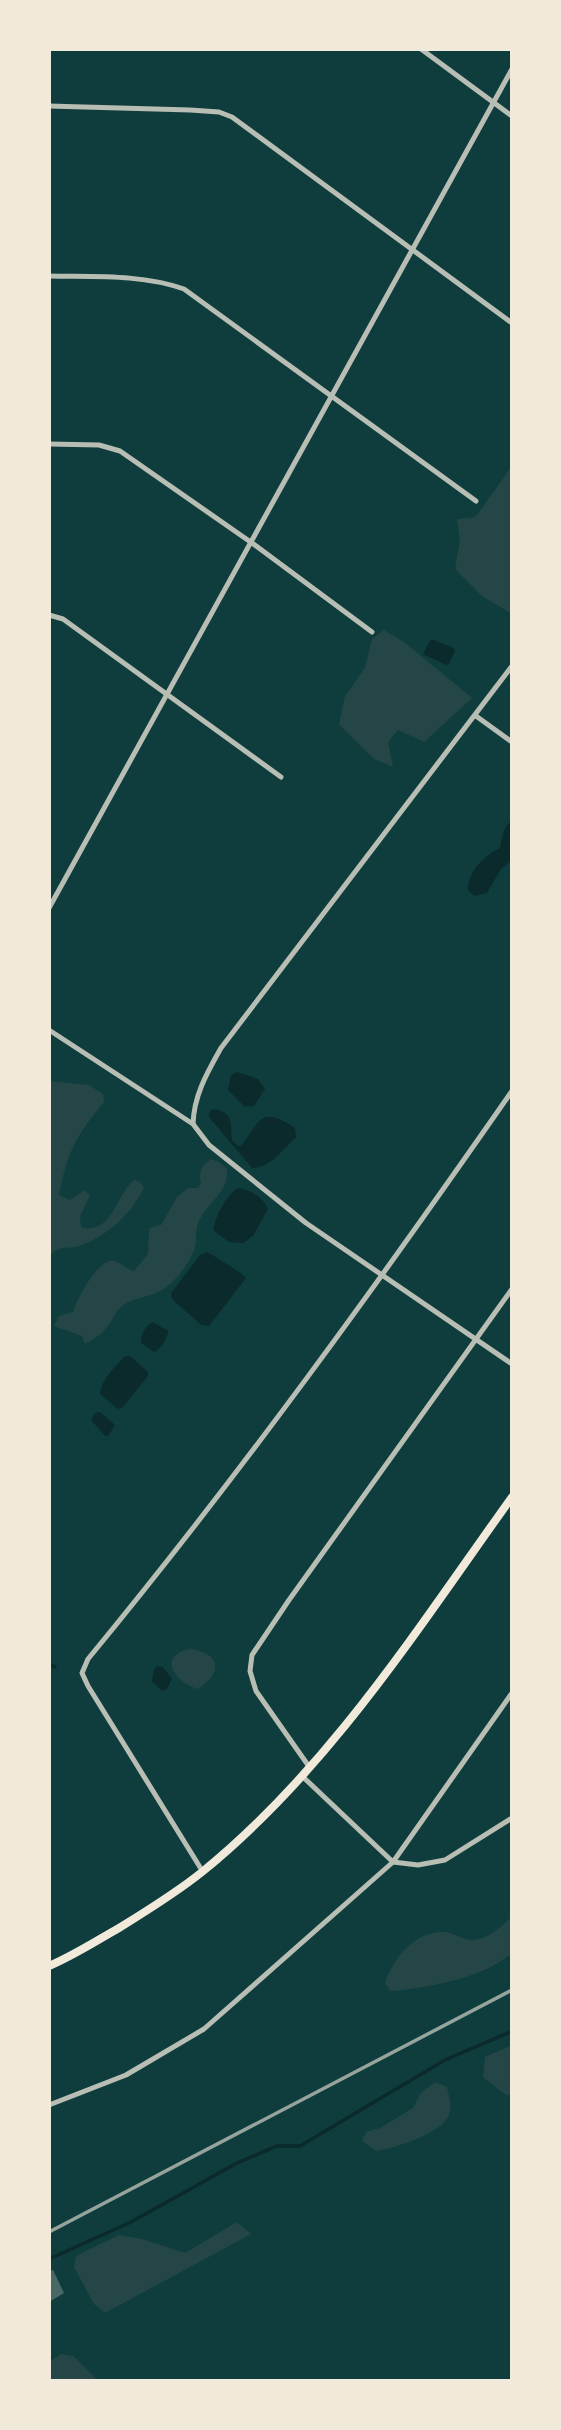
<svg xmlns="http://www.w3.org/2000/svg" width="561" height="2430" font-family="Montserrat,sans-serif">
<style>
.green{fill:#244646}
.water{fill:#0a2a2b}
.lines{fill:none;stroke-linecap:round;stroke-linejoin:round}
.stream{stroke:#0a2a2b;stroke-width:3.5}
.building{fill:#486865}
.minor{stroke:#b8beb3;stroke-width:5}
.secondary{stroke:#f1e9da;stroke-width:8}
.rail{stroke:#97a49c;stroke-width:3.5}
</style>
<rect width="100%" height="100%" fill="#0f3d3e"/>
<g class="green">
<polygon points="512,466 512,614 482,596 455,569 460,540 457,519 472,518 477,515"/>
<polygon points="384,630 404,642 472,698 424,742 398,730 388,742 393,767 374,759 339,724 345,696 365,668 372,639"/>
<path d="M 49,1081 L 89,1085 L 103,1094 L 104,1102 C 75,1137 68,1151 59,1195 L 70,1200 L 85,1190 L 90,1195 L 80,1216 L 81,1227 C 112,1236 116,1194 134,1180 L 140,1182 L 144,1188 C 130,1215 108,1236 79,1246 C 65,1250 62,1244 49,1256 Z"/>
<path d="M 211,1159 L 219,1162 L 227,1169 C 229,1192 209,1201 200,1219 C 194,1229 198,1240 194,1250 C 187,1268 173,1285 156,1293 C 144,1298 131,1298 121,1307 C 117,1310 115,1315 112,1320 C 104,1332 98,1337 85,1344 L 82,1336 L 54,1326 L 59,1316 L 73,1312 C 77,1299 98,1258 114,1261 C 120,1262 127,1269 134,1271 L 148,1254 L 149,1228 L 161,1225 L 177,1197 L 188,1188 L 198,1188 L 201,1183 C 198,1172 202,1165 211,1159 Z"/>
<path d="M 189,1649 C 220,1652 224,1672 198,1689 C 176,1683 156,1657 189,1649 Z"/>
<path d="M 512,1916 L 512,1953 C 483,1978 428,1988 390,1991 L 385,1983 C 393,1959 414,1931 443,1932 C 452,1932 461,1939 470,1940 C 485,1941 502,1927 512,1916 Z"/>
<polygon points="512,2045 512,2094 506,2095 483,2077 485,2057"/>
<path d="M 435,2082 L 447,2087 C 449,2096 452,2106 449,2115 C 442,2133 395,2148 377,2151 L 362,2141 L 366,2132 L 380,2128 L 413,2108 L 421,2093 Z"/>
<polygon points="237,2222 251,2234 105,2313 94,2304 74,2267 76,2256 119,2235 142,2239 185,2253"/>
<polygon points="61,2354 73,2356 99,2381 49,2381 49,2362"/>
</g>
<g class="water">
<polygon points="431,639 454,648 455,651 449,664 446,665 423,654"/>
<path d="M 512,820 L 512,860 L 501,869 L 487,893 L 474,896 L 468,890 C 468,871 484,856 500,848 C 502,837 503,828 512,820 Z"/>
<polygon points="237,1072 258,1079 265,1089 254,1106 245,1107 228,1090 231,1075"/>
<path d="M 214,1109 C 235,1114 230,1123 232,1140 L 238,1146 L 242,1145 C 262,1117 262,1107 295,1128 L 296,1137 C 283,1149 271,1168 252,1168 L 209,1117 L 210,1111 Z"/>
<path d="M 238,1188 C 251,1190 263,1197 268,1209 L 253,1236 L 243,1243 L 229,1242 L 213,1230 C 215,1217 227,1194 238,1188 Z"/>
<path d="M 207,1252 C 214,1256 242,1273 246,1278 L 209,1326 L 201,1325 L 172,1299 L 171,1293 L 200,1255 Z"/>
<path d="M 153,1322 L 168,1331 C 168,1338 160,1350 154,1352 L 141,1343 C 140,1335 146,1326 153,1322 Z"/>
<path d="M 125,1356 L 131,1357 L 148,1372 L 148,1376 L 123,1407 L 118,1409 L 100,1394 C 102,1378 115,1367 125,1356 Z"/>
<polygon points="100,1412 115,1425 108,1436 105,1436 91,1420 95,1413"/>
<polygon points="158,1666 163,1667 172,1679 167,1689 162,1691 152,1681 154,1669"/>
</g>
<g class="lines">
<g class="stream">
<polyline points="49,1664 55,1667"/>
<polyline points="49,2259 131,2222 237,2163 277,2146 300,2146 445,2060 510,2032"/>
</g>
</g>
<polygon class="building" points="53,2270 64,2293 49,2302 49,2272"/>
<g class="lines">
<g class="minor">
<polyline points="421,49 512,116"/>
<polyline points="49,106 190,110 219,112 232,117 512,323"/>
<path d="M 49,276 C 94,277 141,274 184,289 L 476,501"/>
<polyline points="49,444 99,445 120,451 252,543 372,632"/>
<polyline points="49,615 63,619 281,777"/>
<polyline points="476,716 512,742"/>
<polyline points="49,908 512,69"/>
<polyline points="49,1030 193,1124 209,1145 306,1223 512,1364"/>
<path d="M 193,1124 C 194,1095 207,1073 221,1048 L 512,666"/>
<polyline points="310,1768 256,1691 250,1671 252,1655 289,1600 512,1289"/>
<polyline points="302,1776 393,1862 512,1693"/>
<path d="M 203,1872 L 88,1686 L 82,1673 L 88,1659 C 239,1476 377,1285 512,1091"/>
<polyline points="49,2105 126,2075 204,2029 393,1862 418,1865 445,1860 512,1818"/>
</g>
<path class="secondary" d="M 49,1966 C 73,1956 96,1941 119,1928 C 148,1910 176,1893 202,1872 C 329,1769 418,1628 512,1497"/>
<polyline class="rail" points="49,2232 512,1990"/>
</g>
<rect width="561" height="2430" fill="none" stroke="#f1e9da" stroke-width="102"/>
</svg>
